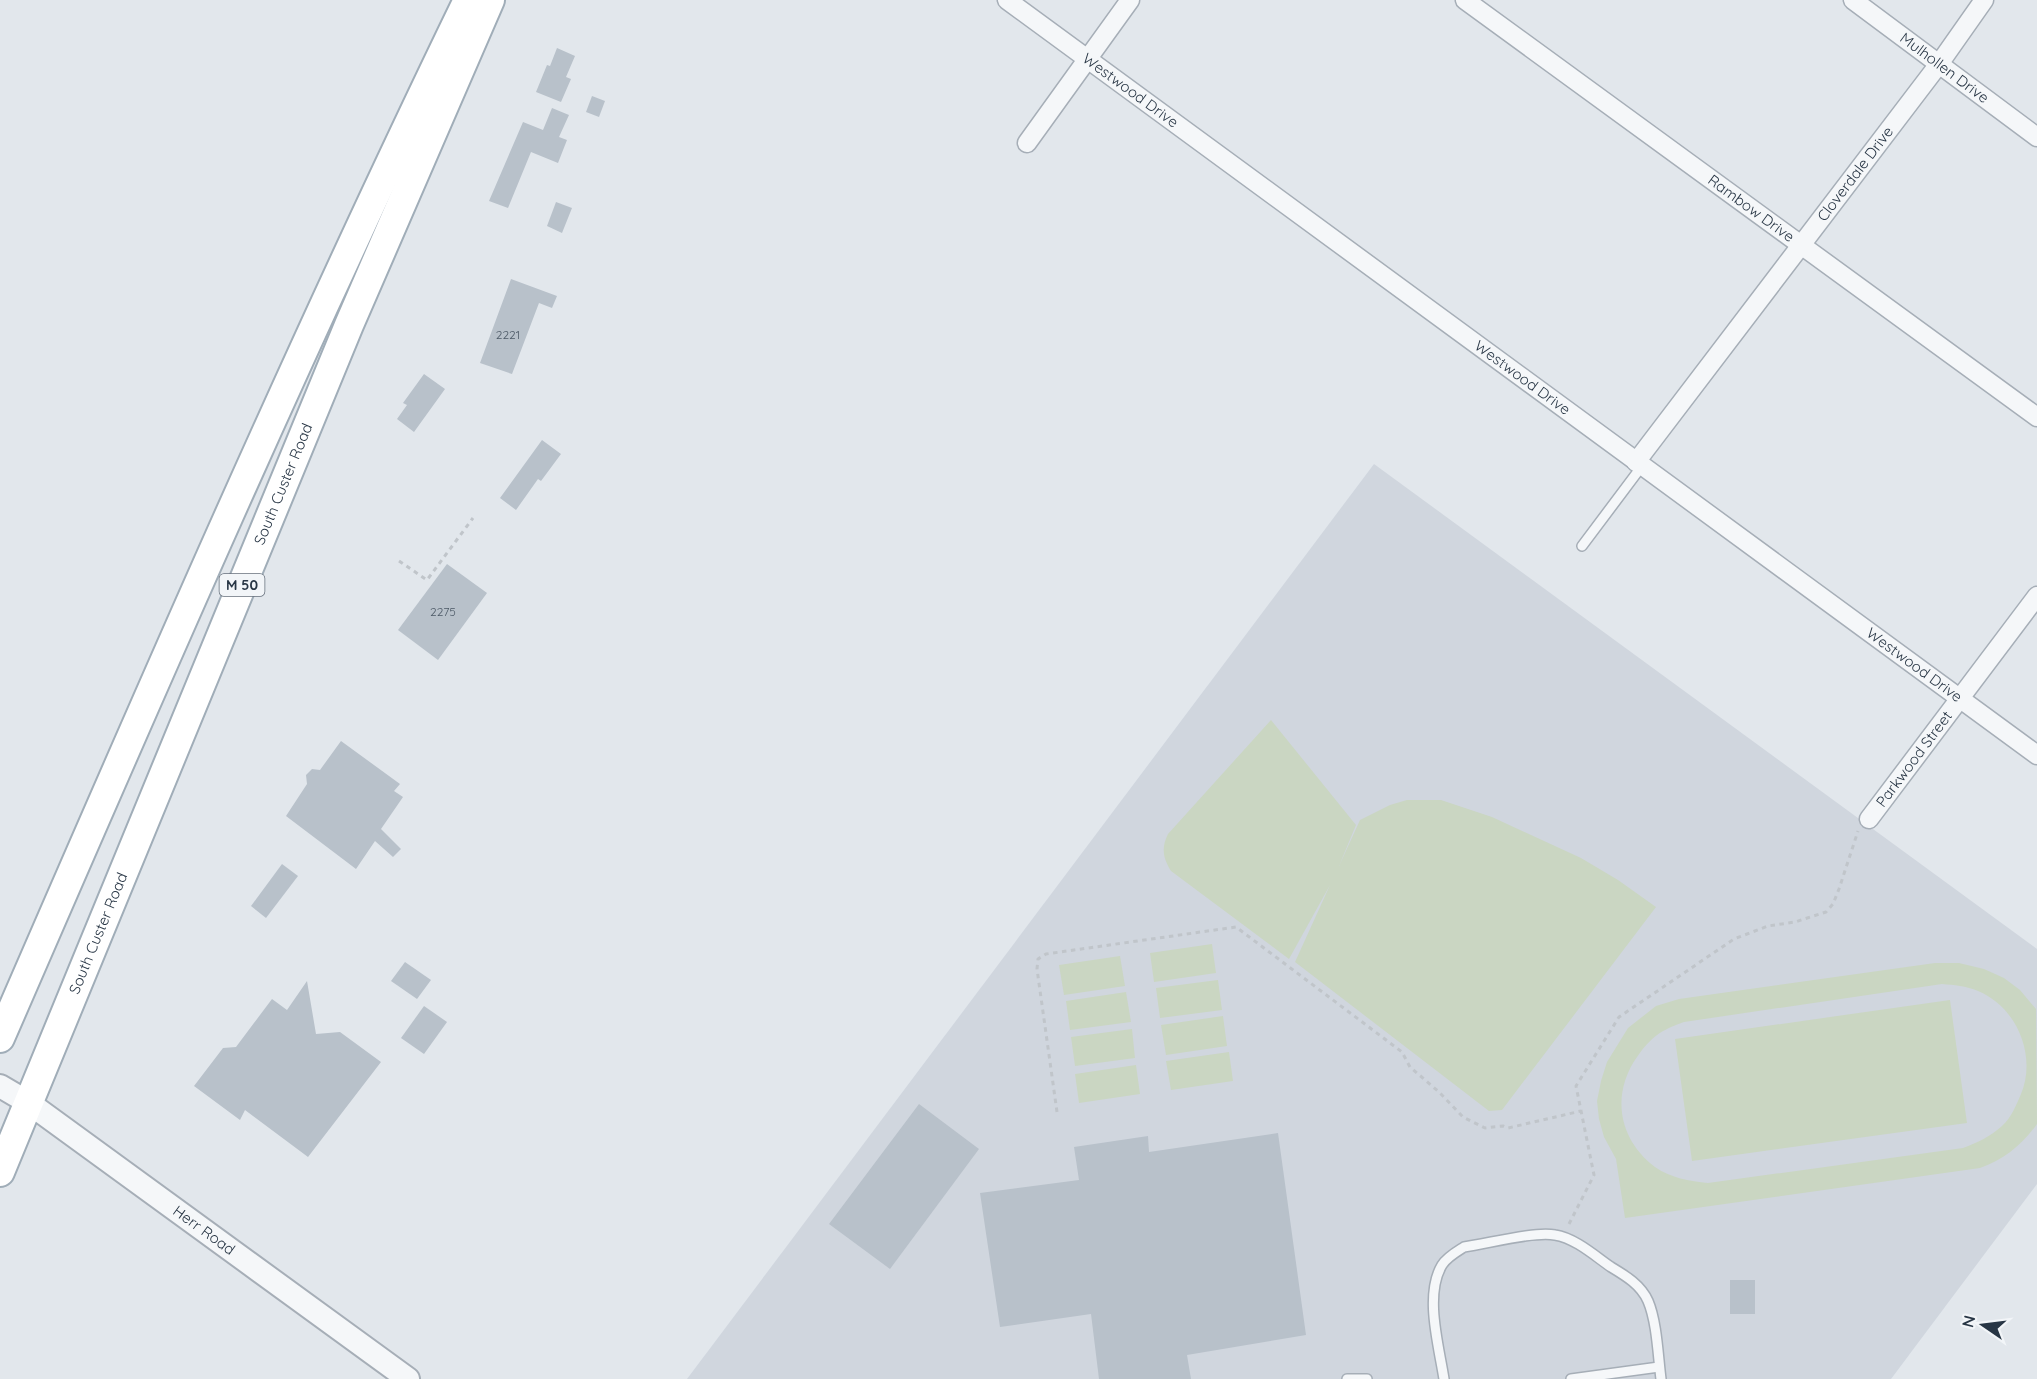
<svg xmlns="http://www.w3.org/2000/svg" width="2037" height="1379" font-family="Quicksand,sans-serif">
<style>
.built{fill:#d0d6de}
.green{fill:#cad6c2;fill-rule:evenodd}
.building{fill:#b8c1ca}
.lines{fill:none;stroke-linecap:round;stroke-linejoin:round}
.service-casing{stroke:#a6aeb7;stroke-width:12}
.minor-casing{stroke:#a6aeb7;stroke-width:21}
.tertiary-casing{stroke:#a6aeb7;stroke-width:26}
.primary-casing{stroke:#a0adb8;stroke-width:32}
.path{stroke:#c0c5ca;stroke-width:3;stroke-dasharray:4.5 4.5;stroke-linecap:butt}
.service{stroke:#f5f7f9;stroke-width:9}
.minor{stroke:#f5f7f9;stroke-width:18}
.tertiary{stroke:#f5f7f9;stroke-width:22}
.primary{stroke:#fff;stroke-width:28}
.labels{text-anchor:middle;stroke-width:5;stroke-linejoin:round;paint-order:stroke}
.number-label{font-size:12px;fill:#4c5966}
.shield{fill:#f2f5f8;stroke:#656f7b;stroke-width:1.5}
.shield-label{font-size:14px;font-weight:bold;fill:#283645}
.street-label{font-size:15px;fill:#283645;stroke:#f2f5f8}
</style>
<rect width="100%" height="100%" fill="#e2e7ec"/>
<polygon class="built" points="1374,464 2037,949 2037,1184 1891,1379 687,1379"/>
<g class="green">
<path d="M 1271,720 L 1356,825 L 1339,866 L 1360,820 L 1390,805 L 1407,800 L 1441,800 L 1492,817 L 1581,858 L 1618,880 L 1656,907 L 1502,1110 L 1489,1111 L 1295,962 L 1330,885 L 1289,959 L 1171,871 C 1163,858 1161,848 1168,834 Z"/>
<polygon points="1212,944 1216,973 1154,982 1150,953"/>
<polygon points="1120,956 1125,986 1064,995 1059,965"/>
<path d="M 1935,963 L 1959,963 L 1984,969 L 2004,978 L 2020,990 L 2036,1009 L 2037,1124 C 2023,1144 2004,1160 1980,1168 L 1625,1218 L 1616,1159 L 1604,1137 L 1599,1119 L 1597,1101 L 1601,1081 L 1607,1062 L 1628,1028 L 1656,1006 L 1679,999 ZM 1942,984 C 1954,985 1966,986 1978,991 C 2017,1007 2037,1056 2021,1094 C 2016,1105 2012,1117 2002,1126 C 1991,1136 1977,1143 1963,1148 L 1708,1183 C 1690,1181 1670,1178 1655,1167 C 1618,1139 1611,1094 1637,1057 C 1651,1037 1661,1030 1684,1022 Z"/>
<polygon points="1218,980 1222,1010 1160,1018 1156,988"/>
<polygon points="1126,992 1131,1022 1070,1030 1066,1001"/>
<polygon points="1950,1000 1967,1123 1692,1161 1675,1039"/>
<polygon points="1223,1016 1227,1046 1166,1055 1161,1025"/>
<polygon points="1132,1029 1135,1058 1075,1066 1071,1037"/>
<polygon points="1229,1052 1233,1081 1171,1090 1166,1061"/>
<polygon points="1136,1065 1140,1094 1079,1103 1075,1074"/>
</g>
<g class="building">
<polygon points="557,48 575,56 566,77 571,79 561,102 536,92 547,65 550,66"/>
<polygon points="592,96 605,101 599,117 586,112"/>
<polygon points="552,108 569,115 559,137 567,140 558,163 531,152 508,208 489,201 523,122 543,130"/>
<polygon points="556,202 572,208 562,233 547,226"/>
<polygon points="511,279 557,296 552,308 539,303 512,374 480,363"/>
<polygon points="424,374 445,389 414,432 397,419 407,405 403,403"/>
<polygon points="542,440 561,454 541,481 538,479 516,510 500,498"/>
<polygon points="447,564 487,593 438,660 398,630"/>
<polygon points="341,741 400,784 394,791 403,797 381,829 401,849 393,857 375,841 356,869 286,816 307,784 306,775 312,769 320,770"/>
<polygon points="282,864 298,876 266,918 251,906"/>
<polygon points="405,962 431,980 417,999 391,981"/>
<polygon points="307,981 316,1034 340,1032 381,1062 308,1157 245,1110 240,1120 194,1086 223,1048 236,1047 272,999 287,1010"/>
<polygon points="424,1006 447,1022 424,1054 401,1038"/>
<polygon points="919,1104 979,1149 890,1269 829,1224"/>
<polygon points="1278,1133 1306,1335 1187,1355 1191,1379 1099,1379 1091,1314 1000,1327 980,1193 1079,1180 1074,1147 1148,1136 1149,1152"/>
<rect x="1730" y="1280" width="25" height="34"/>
</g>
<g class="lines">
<defs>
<g id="service">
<polyline points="1582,546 1642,466"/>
<polyline points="1347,1379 1367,1379"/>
<path d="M 1444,1379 C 1439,1346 1424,1295 1442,1265 C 1447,1257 1456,1252 1464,1247 C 1487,1244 1534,1231 1555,1235 C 1575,1238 1595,1256 1611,1267 C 1626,1276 1641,1285 1648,1301 C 1657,1322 1658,1356 1661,1379"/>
<polyline points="1571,1379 1659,1367"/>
</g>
<g id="minor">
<path id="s1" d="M 1007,0 L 2037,755"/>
<path id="s2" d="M 1465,0 L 2037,417"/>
<path id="s3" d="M 1853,0 L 2037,137"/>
<polyline points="1027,143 1130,0"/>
<path id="s4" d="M 1636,462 L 1939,64 L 1984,0"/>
<path id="s5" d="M 1869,819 L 2037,596"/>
</g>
<g id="tertiary">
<path id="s6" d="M 0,1086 L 29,1103 L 408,1379"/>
</g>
<g id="primary">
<path d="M 0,1038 C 151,690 302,342 468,0"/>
<path id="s7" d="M 0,1172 L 349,325 L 490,0"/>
</g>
</defs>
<use href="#service" class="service-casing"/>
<use href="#minor" class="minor-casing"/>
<use href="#tertiary" class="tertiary-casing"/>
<use href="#primary" class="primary-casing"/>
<g class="path">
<polyline points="399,561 427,580 473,518"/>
<polyline points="1057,1112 1037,969 1038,959 1046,954 1236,927 1402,1052 1410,1067 1439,1092 1463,1117 1485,1128 1503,1126 1508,1128 1581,1111"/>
<polyline points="1569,1224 1594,1175 1576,1086 1619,1017 1734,939 1768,926 1795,922 1826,912 1833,904 1839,889 1858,831"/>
</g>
<use href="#service" class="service"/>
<use href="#minor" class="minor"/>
<use href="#tertiary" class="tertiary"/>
<use href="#primary" class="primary"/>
</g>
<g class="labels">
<g class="number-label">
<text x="508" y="339">2221</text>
<text x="443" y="616">2275</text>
</g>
<rect class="shield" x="219.5" y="574" width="45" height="22" rx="4.5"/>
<g class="shield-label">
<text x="242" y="590">M 50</text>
</g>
<g class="street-label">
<text dy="5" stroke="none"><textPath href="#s3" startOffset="114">Mulhollen Drive</textPath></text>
<text dy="5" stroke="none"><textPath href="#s1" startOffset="153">Westwood Drive</textPath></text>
<text dy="5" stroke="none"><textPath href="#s4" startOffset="362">Cloverdale Drive</textPath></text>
<text dy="5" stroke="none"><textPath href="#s2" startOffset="354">Rambow Drive</textPath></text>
<text dy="5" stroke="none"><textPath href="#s1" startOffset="639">Westwood Drive</textPath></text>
<text dy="5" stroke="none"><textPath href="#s7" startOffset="744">South Custer Road</textPath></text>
<text dy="5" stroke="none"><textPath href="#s1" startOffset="1125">Westwood Drive</textPath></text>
<text dy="5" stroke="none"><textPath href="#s5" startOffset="75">Parkwood Street</textPath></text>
<text dy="5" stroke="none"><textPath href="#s7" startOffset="258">South Custer Road</textPath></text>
<text dy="5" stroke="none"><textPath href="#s6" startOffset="250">Herr Road</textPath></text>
</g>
</g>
<g transform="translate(1983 1325) rotate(284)" stroke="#f2f5f8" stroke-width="4.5" paint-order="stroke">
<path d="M0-4.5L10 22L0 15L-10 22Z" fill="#283645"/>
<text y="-9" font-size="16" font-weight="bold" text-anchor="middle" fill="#283645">N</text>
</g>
</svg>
